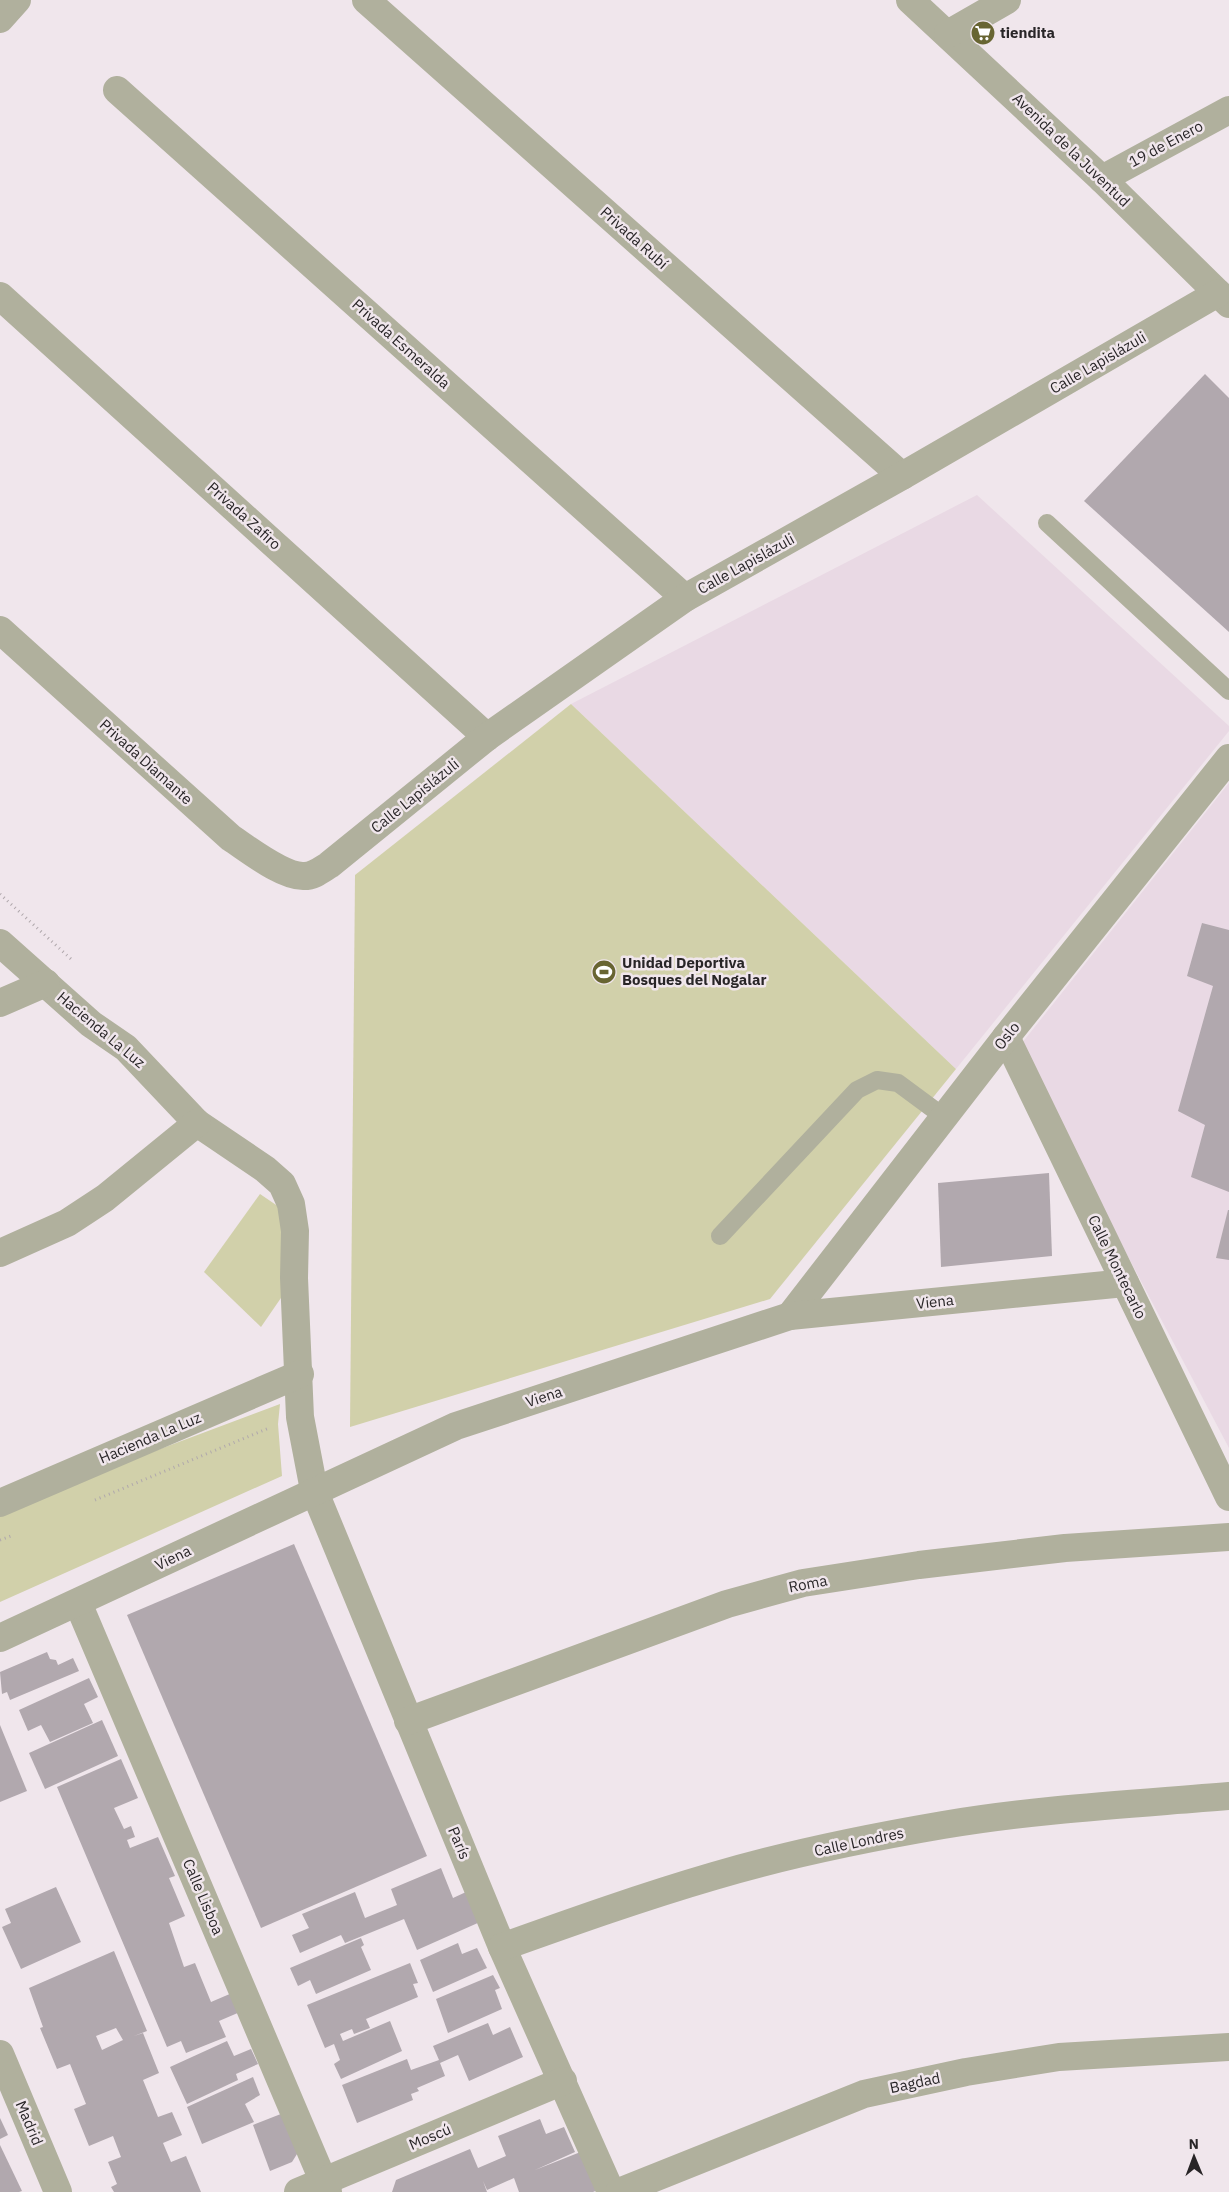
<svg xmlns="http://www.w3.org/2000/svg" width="1229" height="2192" font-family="'IBM Plex Sans',sans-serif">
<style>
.built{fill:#e9d9e4}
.green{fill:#d1d0aa}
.building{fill:#b1a8ae;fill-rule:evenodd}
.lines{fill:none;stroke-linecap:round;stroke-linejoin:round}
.path{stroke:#b0a8ac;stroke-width:3;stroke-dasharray:1 4;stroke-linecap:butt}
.lane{stroke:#b0b09d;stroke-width:18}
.street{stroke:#b0b09d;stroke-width:28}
.labels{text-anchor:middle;stroke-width:5;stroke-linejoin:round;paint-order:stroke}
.poi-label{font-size:15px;font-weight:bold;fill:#282527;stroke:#f0e6ec;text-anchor:start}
.street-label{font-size:15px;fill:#282527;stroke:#f0e6ec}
</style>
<rect width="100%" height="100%" fill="#f0e6ec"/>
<g class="built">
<polygon points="977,495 1229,726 1229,731 956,1069 571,704"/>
<polygon points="1229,783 1229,1448 1018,1048"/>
</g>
<g class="green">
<polygon points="571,704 956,1069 770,1299 350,1427 355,875"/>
<polygon points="260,1194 285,1211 283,1295 261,1327 204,1272"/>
<polygon points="280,1404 278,1424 282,1476 0,1602 0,1509"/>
</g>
<g class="building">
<polygon points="1205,374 1229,398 1229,632 1084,501"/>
<polygon points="1202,923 1229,930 1229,1192 1191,1177 1205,1125 1178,1111 1213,986 1187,976"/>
<polygon points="1049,1173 1052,1256 941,1267 938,1183"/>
<polygon points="1228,1210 1229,1210 1229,1260 1216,1258"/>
<polygon points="294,1544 427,1856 261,1928 127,1615"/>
<polygon points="47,1652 50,1659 56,1660 58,1665 73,1658 79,1671 10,1700 7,1692 2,1694 0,1672"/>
<polygon points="89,1678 98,1697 84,1704 93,1723 50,1742 41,1725 28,1731 19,1710"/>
<polygon points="102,1720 118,1756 45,1789 29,1753"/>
<polygon points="0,1725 27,1791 0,1802"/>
<polygon points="121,1759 138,1798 114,1808 124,1829 131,1826 135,1837 127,1840 130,1848 158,1837 175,1876 169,1878 185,1916 169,1923 184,1967 195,1963 211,2002 232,1993 240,2012 219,2021 226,2037 186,2053 181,2041 167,2047 57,1787"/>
<polygon points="441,1868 453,1898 466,1892 480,1922 417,1950 404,1919 345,1943 341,1935 300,1953 292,1935 309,1928 302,1914 355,1892 365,1918 397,1905 391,1889"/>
<polygon points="56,1887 81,1942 21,1969 2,1927 11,1923 5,1909"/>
<polygon points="361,1938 364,1945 361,1947 371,1970 316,1994 310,1980 298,1986 290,1968"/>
<polygon points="458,1943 462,1954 477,1948 487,1968 433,1992 420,1960"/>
<path d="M 114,1951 L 147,2031 L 134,2036 L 143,2033 L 159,2073 L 143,2080 L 158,2117 L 172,2112 L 182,2135 L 163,2143 L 171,2162 L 186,2156 L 201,2192 L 114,2192 L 111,2187 L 117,2184 L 108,2162 L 121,2157 L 113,2136 L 89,2146 L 74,2109 L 86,2104 L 70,2064 L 57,2069 L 40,2028 L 43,2027 L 29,1988 ZM 116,2028 L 123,2040 L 102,2050 L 96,2036 Z"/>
<polygon points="410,1963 418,1983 413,1984 418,1997 366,2019 370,2028 354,2034 352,2029 340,2034 343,2041 390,2021 402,2051 341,2079 334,2064 340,2060 334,2044 325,2048 307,2005"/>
<polygon points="493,1975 500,1988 495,1990 502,2009 448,2033 436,1999"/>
<polygon points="488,2023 493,2035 510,2027 523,2057 469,2081 458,2055 440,2063 445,2076 417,2088 419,2091 411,2094 413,2100 357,2123 342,2085 407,2059 411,2070 439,2060 433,2046"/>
<polygon points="227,2041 234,2056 251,2049 258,2064 236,2074 238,2080 187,2104 170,2067"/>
<polygon points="253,2077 260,2095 245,2104 254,2122 202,2144 187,2107"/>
<polygon points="291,2110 302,2146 292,2162 270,2171 253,2125"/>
<polygon points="0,2118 8,2135 0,2139"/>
<polygon points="540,2119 546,2134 564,2127 575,2152 535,2170 583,2151 598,2190 593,2192 519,2192 514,2178 487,2190 483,2181 487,2192 392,2192 396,2180 470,2149 478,2168 506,2156 498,2136"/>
<polygon points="0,2145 22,2191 19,2192 0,2192"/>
</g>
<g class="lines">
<g class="path">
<polyline points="0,894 71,959"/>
<polyline points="95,1500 269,1428"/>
<polyline points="0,1540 11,1536"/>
</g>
<g class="lane">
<polyline points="1047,523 1229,691"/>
<polyline points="720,1236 857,1090 877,1080 898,1083 944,1117"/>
</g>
<g class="street">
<polyline points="366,0 902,476"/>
<polyline points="910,0 1102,179 1229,304"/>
<polyline points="0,19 17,0"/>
<polyline points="948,34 1007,0"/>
<polyline points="117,90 685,598"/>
<polyline points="1102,179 1229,110"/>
<polyline points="0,296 487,737"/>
<path d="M 0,630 L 231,838 C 248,849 283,877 304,876 C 314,876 321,870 329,865 L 487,737 L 685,598 L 902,476 L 1218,293"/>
<polyline points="0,943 91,1024 126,1048 197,1123 265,1169 282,1184 291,1204 295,1231 294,1278 300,1417 314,1490 502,1947 611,2192"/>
<polyline points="0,1003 46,983"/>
<polyline points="1006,1037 1229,1497"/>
<polyline points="0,1253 67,1223 105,1198 197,1123"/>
<polyline points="790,1316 1006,1037 1229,758"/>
<polyline points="0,1503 300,1374"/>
<polyline points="78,1603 328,2192"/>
<polyline points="0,1638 456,1426 790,1316 1125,1283"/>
<polyline points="408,1721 727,1604 803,1583 919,1565 1065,1548 1229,1537"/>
<path d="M 502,1947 C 572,1922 642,1897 714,1876 C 788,1854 867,1838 943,1825 C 1037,1809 1134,1804 1229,1796"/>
<polyline points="0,2054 58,2192"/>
<polyline points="298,2192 563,2081"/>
<polyline points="619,2192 864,2094 966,2072 1059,2057 1229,2047"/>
</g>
</g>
<defs>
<symbol id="supermarket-disc" viewBox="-11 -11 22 22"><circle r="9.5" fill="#686532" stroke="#f0e6ec"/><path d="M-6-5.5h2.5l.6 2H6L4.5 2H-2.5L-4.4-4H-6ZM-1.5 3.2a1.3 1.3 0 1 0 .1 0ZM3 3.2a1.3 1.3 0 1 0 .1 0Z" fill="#fff"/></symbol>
<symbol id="stadium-disc" viewBox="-11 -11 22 22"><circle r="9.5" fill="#686532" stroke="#f0e6ec"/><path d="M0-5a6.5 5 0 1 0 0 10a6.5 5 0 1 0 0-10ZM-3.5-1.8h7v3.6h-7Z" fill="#fff"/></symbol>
</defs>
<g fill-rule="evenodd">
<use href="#supermarket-disc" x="969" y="19" width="28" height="28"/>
<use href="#stadium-disc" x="590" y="958" width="28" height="28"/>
</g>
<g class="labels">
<g class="poi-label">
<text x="1000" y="38">tiendita</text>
<text x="622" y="968">Unidad Deportiva<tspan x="622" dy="17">Bosques del Nogalar</tspan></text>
</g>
<g class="street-label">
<text transform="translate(1166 144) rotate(-28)" y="5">19 de Enero</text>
<text transform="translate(1071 150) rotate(44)" y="5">Avenida de la Juventud</text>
<text transform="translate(634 238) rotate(42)" y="5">Privada Rubí</text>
<text transform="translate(401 344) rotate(42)" y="5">Privada Esmeralda</text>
<text transform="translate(1098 363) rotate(-30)" y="5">Calle Lapislázuli</text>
<text transform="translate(244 516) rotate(42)" y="5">Privada Zafiro</text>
<text transform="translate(746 564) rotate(-29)" y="5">Calle Lapislázuli</text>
<text transform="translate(146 762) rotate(42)" y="5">Privada Diamante</text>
<text transform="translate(415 796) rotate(-39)" y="5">Calle Lapislázuli</text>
<text transform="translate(101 1030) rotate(40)" y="5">Hacienda La Luz</text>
<text transform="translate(1007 1036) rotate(-52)" y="5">Oslo</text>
<text transform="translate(1117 1267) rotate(64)" y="5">Calle Montecarlo</text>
<text transform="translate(935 1302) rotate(-6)" y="5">Viena</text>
<text transform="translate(544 1397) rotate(-18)" y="5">Viena</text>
<text transform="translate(150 1438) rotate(-23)" y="5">Hacienda La Luz</text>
<text transform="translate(173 1558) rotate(-26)" y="5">Viena</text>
<text transform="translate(808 1584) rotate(-11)" y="5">Roma</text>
<text transform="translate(859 1842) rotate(-12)" y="5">Calle Londres</text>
<text transform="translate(459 1843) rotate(67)" y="5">París</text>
<text transform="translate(203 1897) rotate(67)" y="5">Calle Lisboa</text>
<text transform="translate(915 2083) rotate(-12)" y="5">Bagdad</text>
<text transform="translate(29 2123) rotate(67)" y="5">Madrid</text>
<text transform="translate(430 2137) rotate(-23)" y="5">Moscú</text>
</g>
</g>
<g transform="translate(1194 2157) rotate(359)" stroke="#f0e6ec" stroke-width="4" paint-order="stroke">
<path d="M0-4L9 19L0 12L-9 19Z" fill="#282527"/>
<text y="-8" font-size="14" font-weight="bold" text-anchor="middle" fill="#282527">N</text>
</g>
</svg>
